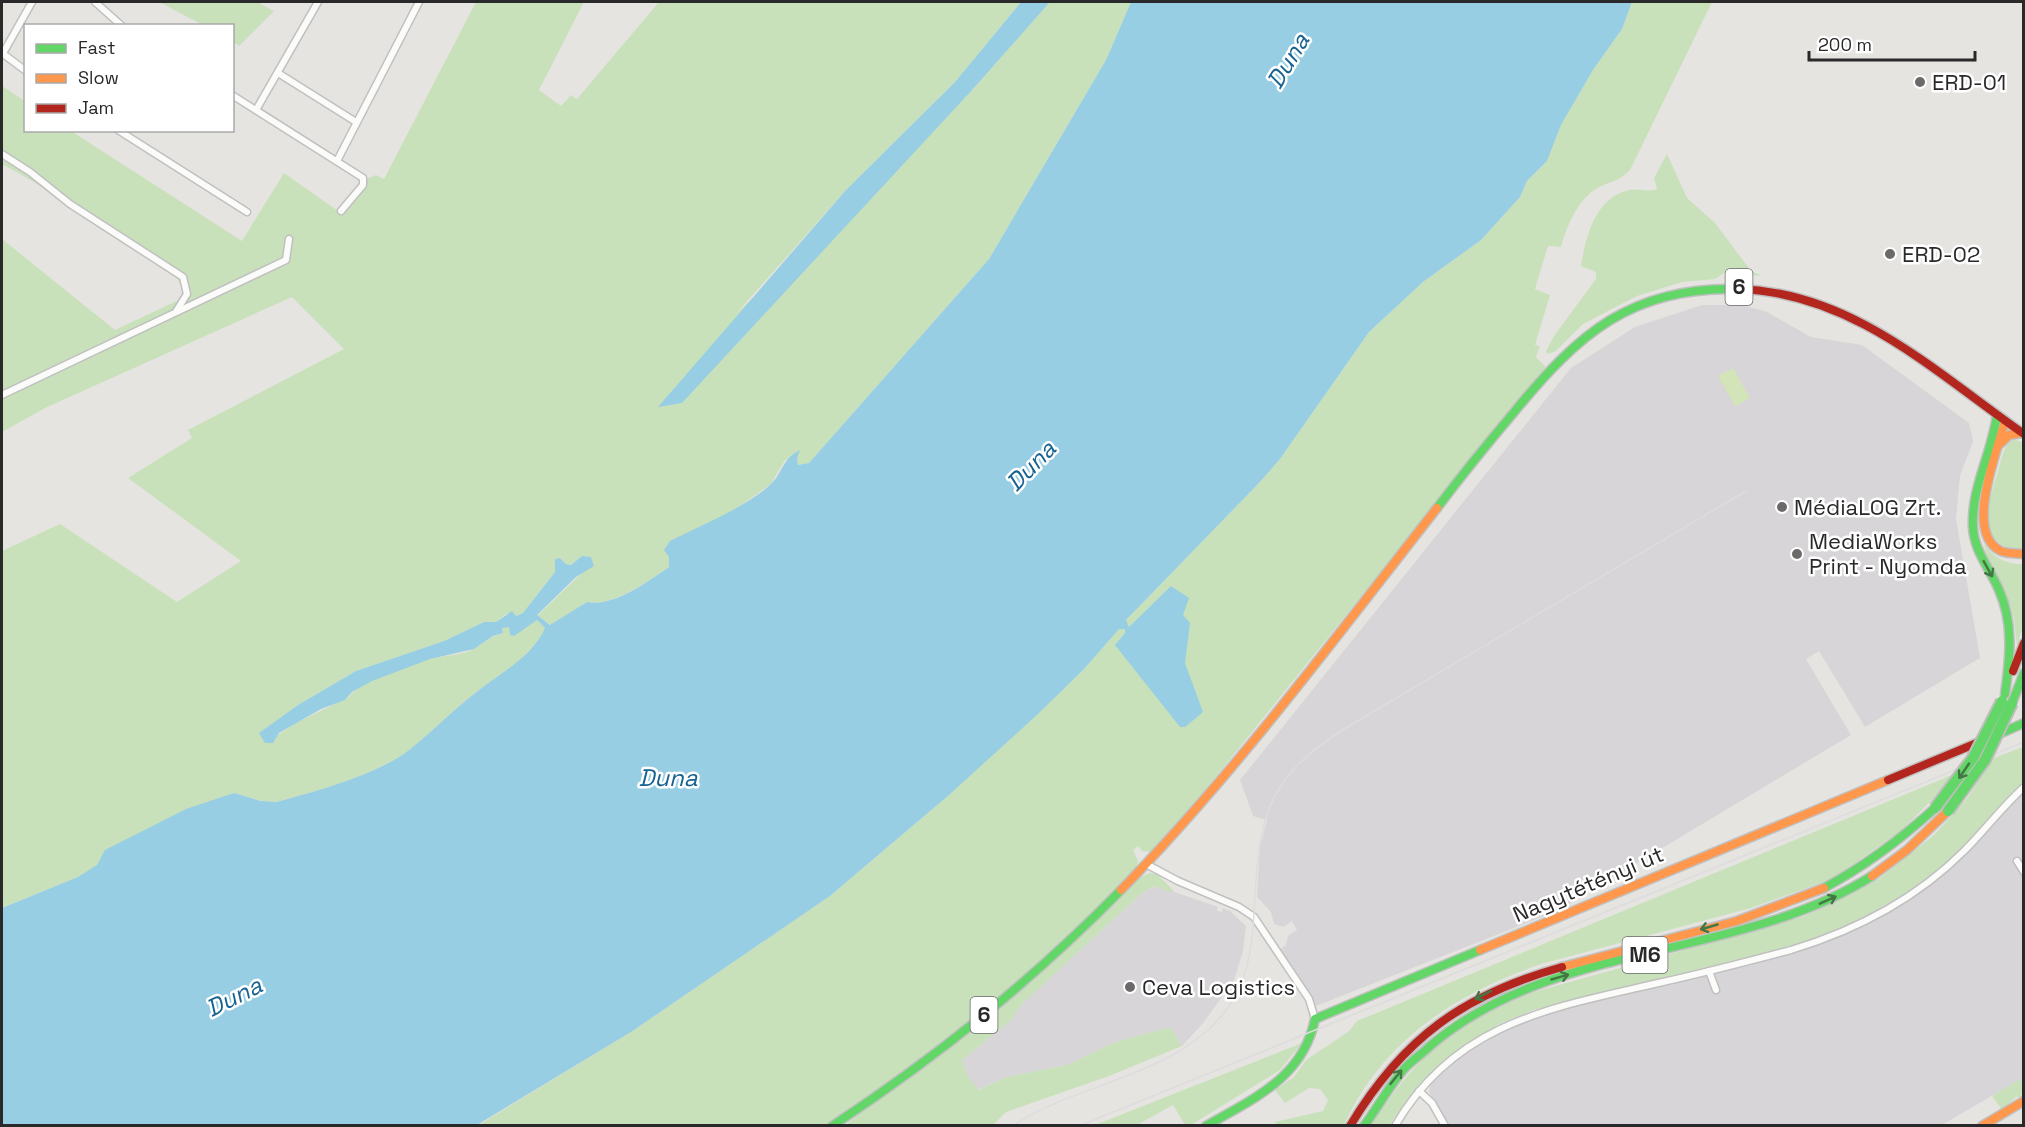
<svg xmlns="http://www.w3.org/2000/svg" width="2025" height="1127" font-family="'Space Grotesk',sans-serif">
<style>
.industrial{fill:#d7d5d7}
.green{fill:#c8e1bb}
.pitch{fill:#d2e4b8}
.water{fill:#97cee4}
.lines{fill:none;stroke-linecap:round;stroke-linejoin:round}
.street-casing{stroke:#c0c0c1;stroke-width:9}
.fast-casing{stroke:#c0c0c1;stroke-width:11}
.slow-casing{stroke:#c0c0c1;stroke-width:11}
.jam-casing{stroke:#c0c0c1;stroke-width:11}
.street{stroke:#fbfbfa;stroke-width:6}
.fast{stroke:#63d668;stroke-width:8}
.slow{stroke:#ff974d;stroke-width:8}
.jam{stroke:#b3261e;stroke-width:8}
.rail{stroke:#dddcde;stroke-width:1.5}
.fast-bridge-casing{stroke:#bfbebd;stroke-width:14;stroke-linecap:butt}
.fast-bridge{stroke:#63d668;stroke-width:10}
.oneway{stroke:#437745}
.poi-dot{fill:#6b6a69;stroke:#fff;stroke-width:2}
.labels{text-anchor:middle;stroke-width:5;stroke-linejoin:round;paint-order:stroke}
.shield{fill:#fff;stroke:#696969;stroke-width:1.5}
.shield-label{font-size:21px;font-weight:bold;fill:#292929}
.poi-label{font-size:22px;fill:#292929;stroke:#fff;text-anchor:start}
.street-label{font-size:22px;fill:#292929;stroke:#fff}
.water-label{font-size:24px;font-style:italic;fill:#166290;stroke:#fff}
</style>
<rect width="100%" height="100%" fill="#e6e4e0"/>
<g class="industrial">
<polygon points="1702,305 1741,305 1765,311 1811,337 1862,345 1969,423 1973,441 1960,476 1956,519 1980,658 1865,727 1819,651 1806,659 1851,735 1567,905 1542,917 1316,1006 1280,949 1286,945 1288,936 1297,930 1292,921 1283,927 1274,924 1271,912 1257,897 1260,847 1267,820 1253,816 1240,780 1571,368 1635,327"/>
<polygon points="2023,791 2023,1086 2019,1080 1940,1126 1449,1125 1429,1092 1431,1083 1461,1055 1505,1028 1536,1016 1791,953 1827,942 1873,922 1919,893 1956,863"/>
<polygon points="1157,886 1218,907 1217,911 1222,912 1223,908 1230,911 1246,926 1243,951 1234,980 1204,1022 1182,1046 1170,1027 1113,1043 1067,1065 1006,1077 977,1090 968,1076 962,1060 1010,1021 1022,1004 1143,892"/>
</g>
<g class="green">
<polygon points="159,2 257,2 274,11 239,46 233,42 232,26 203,25"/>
<path d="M 476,2 L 584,2 L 539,90 L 561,106 L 571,95 L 577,99 L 659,2 L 1021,2 L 955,82 L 846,190 L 735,315 L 973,89 L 1050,2 L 1131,2 L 1106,60 L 989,259 L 809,463 L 798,465 L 797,458 L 785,460 L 771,484 L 669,557 L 669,567 C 647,581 614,607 587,602 L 551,625 L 537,616 L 584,571 L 582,556 L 571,565 L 566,564 L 560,558 L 556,560 L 555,572 L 523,613 L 516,616 L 506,614 L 496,622 L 484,622 L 444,641 L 356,671 L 298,705 L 259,734 L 275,737 L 294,724 L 349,697 C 357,683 416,662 433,658 C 446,655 463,655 474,649 C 484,643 491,636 503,633 L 502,627 L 509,627 L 510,635 L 537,620 L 545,628 C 532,657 503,671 479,690 C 454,709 433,731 409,750 C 379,774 314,792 276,802 L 262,801 L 233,793 L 78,877 L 2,908 L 2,551 L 60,524 L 177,602 L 241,561 L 128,478 L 192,438 L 188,430 L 344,349 L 292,297 L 45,408 L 2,432 L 2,239 L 115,330 L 183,298 L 183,287 L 174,275 C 117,238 62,196 2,164 L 2,86 L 25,101 L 26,130 L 71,131 L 242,241 L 284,173 L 341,213 L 366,179 L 376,175 L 384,179 Z"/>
<path d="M 1632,2 L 1712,2 L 1630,170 C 1621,179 1616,180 1606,184 C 1580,193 1568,223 1561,247 L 1548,246 L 1535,289 L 1550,295 L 1535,345 L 1540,346 L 1536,357 L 1545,366 L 1544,369 L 1210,784 L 1154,850 L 1151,852 L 1142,851 L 1138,846 L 1133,850 L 1138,861 L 1137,867 L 1097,910 L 997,1001 L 912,1067 L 827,1125 L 477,1126 L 631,1032 L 830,896 L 949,795 L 1084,669 L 1126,620 L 1259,483 L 1280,459 L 1369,332 L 1423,282 L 1481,240 L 1520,197 L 1527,181 L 1547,161 L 1561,125 L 1593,70 L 1622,29 Z"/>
<path d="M 1667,154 L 1687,198 L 1715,223 L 1751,271 L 1762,276 L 1724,273 L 1715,279 L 1682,282 L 1637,296 L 1583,324 L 1556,351 L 1548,354 L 1546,351 L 1554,336 L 1596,279 L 1596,272 L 1581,266 C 1586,236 1595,198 1629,190 C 1639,188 1648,193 1657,189 L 1654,178 Z"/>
<path d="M 2014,439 L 2024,443 L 2023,551 C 1974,545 1987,506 1998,472 C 2001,461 2003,445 2014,439 Z"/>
<path d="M 1984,544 C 1993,557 2007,565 2023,564 L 2023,626 L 2017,646 C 2015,630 2015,614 2008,600 C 2000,581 1988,564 1984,544 Z"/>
<path d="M 2023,747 L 2023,783 L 1943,867 L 1921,884 L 1847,927 L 1786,948 L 1701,971 L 1533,1010 L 1499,1024 L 1446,1060 L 1418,1086 L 1389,1125 L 1370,1126 C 1421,1051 1451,1026 1534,992 L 1802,917 L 1854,893 L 1881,877 L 1934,835 L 1966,800 L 1994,758 Z"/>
<path d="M 1952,775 L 1931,801 L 1901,831 L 1832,879 L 1751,908 L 1541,964 C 1455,994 1383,1040 1344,1125 L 1277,1125 L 1275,1122 L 1323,1111 L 1328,1100 L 1320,1089 L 1309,1088 L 1285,1103 L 1275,1090 L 1294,1077 L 1306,1060 L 1348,1032 L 1357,1021 Z"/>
<polygon points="1150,873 1157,874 1174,891 1168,892 1156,886 1143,892 1022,1004 1010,1021 962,1060 968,1076 978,1090 1006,1077 1067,1065 1113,1043 1170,1027 1182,1046 1109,1076 1006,1112 993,1125 844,1126 1051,963 1140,877"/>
<polygon points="1302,1043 1280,1070 1191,1125 1185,1125 1173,1105 1137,1125 1095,1125"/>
<polygon points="2020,1079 2023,1086 2021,1097 2016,1097 2002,1110 1992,1096"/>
</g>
<polygon class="pitch" points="1733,368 1750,398 1735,406 1718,376"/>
<g class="water">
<polygon points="1021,2 1050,2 973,89 682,403 658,407 846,190 955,82"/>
<path d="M 1131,2 L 1632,2 L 1622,29 L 1593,70 L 1561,125 L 1547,161 L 1527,181 L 1520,197 L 1481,240 L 1423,282 L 1369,332 L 1280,459 L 1259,483 L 1126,620 L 1129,627 L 1171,586 L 1189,598 L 1183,615 L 1190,623 L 1185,663 L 1203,712 L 1185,727 L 1180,727 L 1115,645 L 1125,633 L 1125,629 L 1119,629 L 1084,669 L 1039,713 L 949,795 L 830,896 L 631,1032 L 477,1125 L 2,1125 L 2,908 L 78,877 L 97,865 L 105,850 L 186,809 L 234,793 L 261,801 L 276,802 C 314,792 379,774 409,750 C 433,731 454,709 479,690 C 503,671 532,657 545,628 L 537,620 L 514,636 L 510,635 L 509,627 L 502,628 L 503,633 L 493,636 L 474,649 L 430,659 L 372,681 L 352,692 L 345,700 L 321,709 L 279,733 L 273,743 L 265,743 L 259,733 L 298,705 L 356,671 L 444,641 L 484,622 L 496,622 L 512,611 L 516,616 L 523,613 L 555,572 L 555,559 L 560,558 L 566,564 L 571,565 L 582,556 L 591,557 L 594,566 L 576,577 L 537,615 L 550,625 L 587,602 C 614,607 647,582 669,567 L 669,557 L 664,550 L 670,541 C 699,526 747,507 771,484 C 784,471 781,460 800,450 L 797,458 L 798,465 L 809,463 L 989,259 L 1106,60 Z"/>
</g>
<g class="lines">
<defs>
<g id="street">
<polyline points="95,2 122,26"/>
<polyline points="2,53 26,71"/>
<polyline points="2,55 32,2"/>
<polyline points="278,73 356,122"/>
<polyline points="232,95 363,178 363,185 341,211"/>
<polyline points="256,110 318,2"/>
<polyline points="118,130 247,212"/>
<polyline points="2,154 30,172 70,204 183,277 187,294 177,310"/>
<polyline points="337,161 419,2"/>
<polyline points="2,395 286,260 289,239"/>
<polyline points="2017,861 2024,872"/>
<polyline points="1146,864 1178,881 1239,907 1254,917 1309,999 1315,1019"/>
<polyline points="1709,971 1716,990"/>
<polyline points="1419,1091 1432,1103 1445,1126"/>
<path d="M 1395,1126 C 1454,1024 1549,1008 1654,984 C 1700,974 1746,962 1791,950 C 1857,930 1915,900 1964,851 C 1985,830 2002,807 2024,787"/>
</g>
<g id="fast">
<path d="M 1997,415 C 1992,453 1971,488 1973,527 C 1974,551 1990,569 1999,590 C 2014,623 2010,659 2005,694"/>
<path d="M 1437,508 C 1462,475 1488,443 1515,411 C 1578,334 1632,286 1738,289"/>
<polyline points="2012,703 2024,673"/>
<polyline points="1999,734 2024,723"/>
<path d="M 1824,888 C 1865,866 1900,840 1935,808"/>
<path d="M 832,1126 C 937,1057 1033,980 1121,890"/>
<path d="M 1206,1126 C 1254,1098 1303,1078 1315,1019 L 1480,950"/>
<path d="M 1364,1126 C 1377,1108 1389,1087 1403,1070 C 1411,1061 1422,1054 1430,1046 C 1554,940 1737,961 1872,876"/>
</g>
<g id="slow">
<path d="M 2005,421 C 1998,450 1963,533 2001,551 C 2007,554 2017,553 2024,554"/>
<polyline points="2001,443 2009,435 2022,433"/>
<polyline points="1872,876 1907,850 1948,811"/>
<path d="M 1121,890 C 1236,772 1335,638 1437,508"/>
<polyline points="1480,950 1888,780"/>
<polyline points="1562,967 1737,921 1824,888"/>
<polyline points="1982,1126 2024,1101"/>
</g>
<g id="jam">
<path d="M 1738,289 C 1852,292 1935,372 2024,434"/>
<polyline points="2013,671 2024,643"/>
<polyline points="1888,780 1984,740"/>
<path d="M 1350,1126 C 1403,1038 1463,995 1562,967"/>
</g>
</defs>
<use href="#street" class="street-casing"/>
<use href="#fast" class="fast-casing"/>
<use href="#slow" class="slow-casing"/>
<use href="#jam" class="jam-casing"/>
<use href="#street" class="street"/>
<use href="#fast" class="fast"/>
<use href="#slow" class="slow"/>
<use href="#jam" class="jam"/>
<g class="rail">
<path d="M 1012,1126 C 1079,1082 1171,1078 1224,1013 C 1247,984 1252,950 1254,914 C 1259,824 1261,781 1344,729 L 1746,491"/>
<polyline points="1079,1126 2024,742"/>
</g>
<defs>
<g id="fast-bridge">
<polyline points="1935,808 1973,758 2002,701"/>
<polyline points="1948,811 1985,760 2012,703"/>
</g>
</defs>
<use href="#fast-bridge" class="fast-bridge-casing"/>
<use href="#fast-bridge" class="fast-bridge"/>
</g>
<defs><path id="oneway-shaft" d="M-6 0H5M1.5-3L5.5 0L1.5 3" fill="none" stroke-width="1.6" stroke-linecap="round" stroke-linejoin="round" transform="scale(1.5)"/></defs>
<g class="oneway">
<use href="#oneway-shaft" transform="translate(1988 569) rotate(61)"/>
<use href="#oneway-shaft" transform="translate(1964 771) rotate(124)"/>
<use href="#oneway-shaft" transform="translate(1828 900) rotate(-24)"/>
<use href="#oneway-shaft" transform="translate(1709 927) rotate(164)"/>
<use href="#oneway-shaft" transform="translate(1560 977) rotate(-16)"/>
<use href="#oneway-shaft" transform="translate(1483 995) rotate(153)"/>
<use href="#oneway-shaft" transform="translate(1396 1077) rotate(-51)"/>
</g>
<g class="poi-dot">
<circle cx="1920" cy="82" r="6"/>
<circle cx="1890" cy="254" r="6"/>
<circle cx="1782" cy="507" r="6"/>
<circle cx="1797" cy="554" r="6"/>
<circle cx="1130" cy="987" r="6"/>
</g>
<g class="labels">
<g class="shield">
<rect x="1725.5" y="269" width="27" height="36" rx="4.5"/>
<rect x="1622.5" y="937" width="45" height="36" rx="4.5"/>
<rect x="970.5" y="997" width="27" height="36" rx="4.5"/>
</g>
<g class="shield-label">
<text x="1739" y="294">6</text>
<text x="1645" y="962">M6</text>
<text x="984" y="1022">6</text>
</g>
<g class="poi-label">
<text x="1932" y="90">ERD-01</text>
<text x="1902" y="262">ERD-02</text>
<text x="1794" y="515">MédiaLOG Zrt.</text>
<text x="1809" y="549">MediaWorks<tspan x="1809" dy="25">Print - Nyomda</tspan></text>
<text x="1142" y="995">Ceva Logistics</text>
</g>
<g class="street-label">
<text transform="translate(1588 884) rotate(-23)" y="8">Nagytétényi út</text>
</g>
<g class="water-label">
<text transform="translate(1288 61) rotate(-59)" y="8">Duna</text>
<text transform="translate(1031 466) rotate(-46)" y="8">Duna</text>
<text x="668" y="786">Duna</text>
<text transform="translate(234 997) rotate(-27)" y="8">Duna</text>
</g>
</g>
<rect width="2025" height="1127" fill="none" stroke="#292929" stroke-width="6"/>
<rect x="24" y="24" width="210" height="108" fill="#ffffff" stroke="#a9a9a9" stroke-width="1.5"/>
<rect x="36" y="44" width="30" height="9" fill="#63d668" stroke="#a9a9a9" stroke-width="1.5"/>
<text x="78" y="54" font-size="18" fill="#292929">Fast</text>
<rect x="36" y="74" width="30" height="9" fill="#ff974d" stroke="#a9a9a9" stroke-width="1.5"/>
<text x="78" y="84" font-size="18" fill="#292929">Slow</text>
<rect x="36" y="104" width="30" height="9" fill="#b3261e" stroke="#a9a9a9" stroke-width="1.5"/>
<text x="78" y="114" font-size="18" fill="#292929">Jam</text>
<path d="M1809 51v9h166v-9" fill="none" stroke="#292929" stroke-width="3"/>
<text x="1818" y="51" font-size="18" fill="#292929" stroke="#ffffff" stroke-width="4.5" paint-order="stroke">200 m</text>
</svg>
